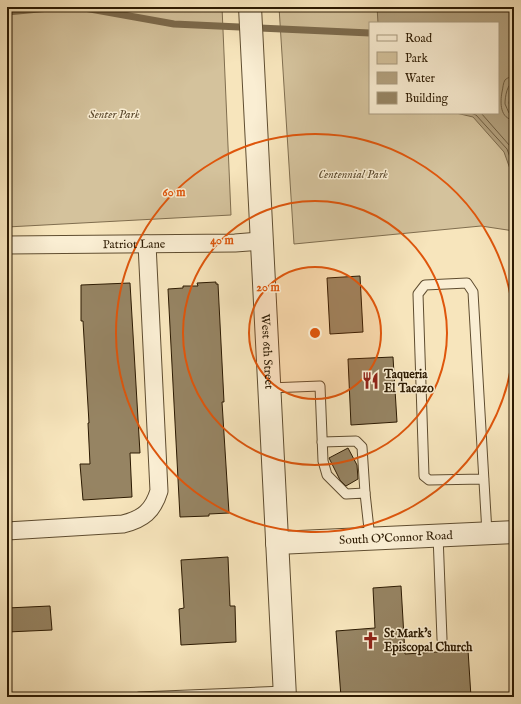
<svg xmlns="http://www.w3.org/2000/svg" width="521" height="704" font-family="'IM FELL English',serif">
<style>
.green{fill:#d4c29c;stroke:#806e4f;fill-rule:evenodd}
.water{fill:#b2a07d;stroke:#7c6a4c}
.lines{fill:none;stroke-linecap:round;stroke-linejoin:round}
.shore{stroke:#6f5d40;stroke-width:1}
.stream{stroke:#7c6a4c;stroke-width:7}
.building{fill:#968463;stroke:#2c1a02}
.service-casing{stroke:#5f4d30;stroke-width:11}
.minor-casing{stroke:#5f4d30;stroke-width:19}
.tertiary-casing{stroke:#5f4d30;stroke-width:24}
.service{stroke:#faeed3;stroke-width:9}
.minor{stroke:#faeed3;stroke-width:17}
.tertiary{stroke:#faeed3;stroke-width:22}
.ring{fill:none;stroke:#df560c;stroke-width:2}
.labels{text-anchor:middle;stroke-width:3;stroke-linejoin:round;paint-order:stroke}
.park-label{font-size:12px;font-style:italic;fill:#5e4c30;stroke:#faeed3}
.street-label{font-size:12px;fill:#2c1a02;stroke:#faeed3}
.poi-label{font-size:12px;font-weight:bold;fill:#2c1a02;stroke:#faeed3;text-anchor:start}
.centre{fill:#df560c;stroke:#faeed3;stroke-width:2}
.ring-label{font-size:12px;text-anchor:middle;font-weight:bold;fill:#df560c;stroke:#faeed3;stroke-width:3;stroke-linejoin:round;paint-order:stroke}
</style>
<rect width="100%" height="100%" fill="#f7e5bc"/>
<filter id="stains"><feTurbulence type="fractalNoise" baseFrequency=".005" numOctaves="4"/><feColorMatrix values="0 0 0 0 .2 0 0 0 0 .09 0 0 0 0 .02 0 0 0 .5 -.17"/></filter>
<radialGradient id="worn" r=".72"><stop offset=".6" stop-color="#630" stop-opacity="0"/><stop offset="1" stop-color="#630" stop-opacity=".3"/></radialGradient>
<g class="green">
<polygon points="7,7 222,7 231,215 7,227"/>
<path d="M 279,7 L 514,7 L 514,231 L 481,226 L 294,244 ZM 370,23 L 498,23 L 498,113 L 370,113 Z"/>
</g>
<polygon class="water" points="377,7 514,7 514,80 509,103 514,116 514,180 504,152 473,117 456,113 498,113 498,23 378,23"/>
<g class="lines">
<g class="shore">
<path d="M 514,77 C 511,77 508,77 505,80 C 503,83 503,88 502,92 C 500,103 500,119 514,120"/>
<path d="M 514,82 C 507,83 505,97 505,104 C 506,107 508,110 509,113 L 514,115"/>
<polyline points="471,113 476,115 507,149 514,168"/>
<polyline points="481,113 510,146 514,154"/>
</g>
<g class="stream">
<polyline points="79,7 174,24 370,33"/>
<polyline points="7,12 60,7"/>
</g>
</g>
<g class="building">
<polygon points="360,276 363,332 330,334 327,278"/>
<polygon points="216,282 216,284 218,284 224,402 222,402 229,513 209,514 209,516 180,517 168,289 183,288 183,286 198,286 197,283"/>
<polygon points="130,283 140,453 130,453 132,497 83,500 80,464 90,464 88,423 89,423 83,321 81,321 81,285"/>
<polygon points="393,357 397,422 351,425 348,359"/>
<polygon points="348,448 357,465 358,479 346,486 340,480 329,458"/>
<polygon points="228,557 230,606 235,606 236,642 181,645 179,609 184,608 181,560"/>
<polygon points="401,586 405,654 468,650 471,697 341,697 336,631 375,628 373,588"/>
<polygon points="50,606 52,630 7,632 7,608"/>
</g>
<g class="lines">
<defs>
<g id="service">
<polyline points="269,388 320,386 323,461 327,475 346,494 365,493 370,538"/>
<polyline points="322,442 356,441 362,447 365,493"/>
<polyline points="484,479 429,480 424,476 418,294 425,285 467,283 473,292 487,533"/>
<polyline points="438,535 442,639"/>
<polyline points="139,697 285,691"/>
</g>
<g id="minor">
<path id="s1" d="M 7,245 L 235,243 L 261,241"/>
<path d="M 7,531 L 123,524 C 143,519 153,511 159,491 L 147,244"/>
</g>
<g id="tertiary">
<path id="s2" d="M 250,7 L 285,697"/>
<path id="s3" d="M 277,543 L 514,532"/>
</g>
</defs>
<use href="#service" class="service-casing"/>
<use href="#minor" class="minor-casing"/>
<use href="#tertiary" class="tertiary-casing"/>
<use href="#service" class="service"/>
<use href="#minor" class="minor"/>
<use href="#tertiary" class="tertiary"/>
</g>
<circle cx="315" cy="333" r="66" fill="#df560c" fill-opacity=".12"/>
<g class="ring">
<circle cx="315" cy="333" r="66"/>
<circle cx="315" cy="333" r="132"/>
<path d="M514 335A199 199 0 1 1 514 331"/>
</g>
<defs>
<symbol id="restaurant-bare" viewBox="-9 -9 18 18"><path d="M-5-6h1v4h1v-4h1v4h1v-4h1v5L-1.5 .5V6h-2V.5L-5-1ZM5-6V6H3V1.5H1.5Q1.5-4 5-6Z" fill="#8f2418" stroke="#faeed3" stroke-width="2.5" paint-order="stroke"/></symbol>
<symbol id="church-bare" viewBox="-9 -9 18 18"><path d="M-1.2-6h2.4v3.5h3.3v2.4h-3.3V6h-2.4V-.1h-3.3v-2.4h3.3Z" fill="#8f2418" stroke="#faeed3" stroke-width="2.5" paint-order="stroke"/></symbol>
</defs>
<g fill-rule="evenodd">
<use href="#restaurant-bare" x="358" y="368" width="25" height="25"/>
<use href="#church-bare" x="358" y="628" width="25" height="25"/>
</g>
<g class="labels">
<g class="park-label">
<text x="114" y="118">Senter Park</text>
<text x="353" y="178">Centennial Park</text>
</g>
<g class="street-label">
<text dy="4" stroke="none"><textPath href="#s1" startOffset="127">Patriot Lane</textPath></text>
<text dy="4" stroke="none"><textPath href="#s2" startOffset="345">West 6th Street</textPath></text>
<text dy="4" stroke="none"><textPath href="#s3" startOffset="119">South O'Connor Road</textPath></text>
</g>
<g class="poi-label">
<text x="384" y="378">Taqueria<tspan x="384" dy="14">El Tacazo</tspan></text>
<text x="384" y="637">St Mark's<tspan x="384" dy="14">Episcopal Church</tspan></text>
</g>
</g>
<circle cx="315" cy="333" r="6" class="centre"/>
<g class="ring-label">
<text x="174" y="196">60 m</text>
<text x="222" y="244">40 m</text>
<text x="268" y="291">20 m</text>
</g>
<rect width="521" height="704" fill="none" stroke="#f7e5bc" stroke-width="24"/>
<rect x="8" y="8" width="505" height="688" fill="none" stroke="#2c1a02" stroke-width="2"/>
<rect x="12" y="12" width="497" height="680" fill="none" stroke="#2c1a02"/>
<rect x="369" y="22" width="130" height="92" fill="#faeed3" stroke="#a8997f"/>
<rect x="377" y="35" width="20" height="6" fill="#faeed3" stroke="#a8997f"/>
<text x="405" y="42" font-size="12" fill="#2c1a02">Road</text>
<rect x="377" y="52" width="20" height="12" fill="#d4c29c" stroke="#a8997f"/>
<text x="405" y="62" font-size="12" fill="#2c1a02">Park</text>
<rect x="377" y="72" width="20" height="12" fill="#b2a07d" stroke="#a8997f"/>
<text x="405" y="82" font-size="12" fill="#2c1a02">Water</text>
<rect x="377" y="92" width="20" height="12" fill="#968463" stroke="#a8997f"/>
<text x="405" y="102" font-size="12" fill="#2c1a02">Building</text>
<rect width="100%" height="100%" filter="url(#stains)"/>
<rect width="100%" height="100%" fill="url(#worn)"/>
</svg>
